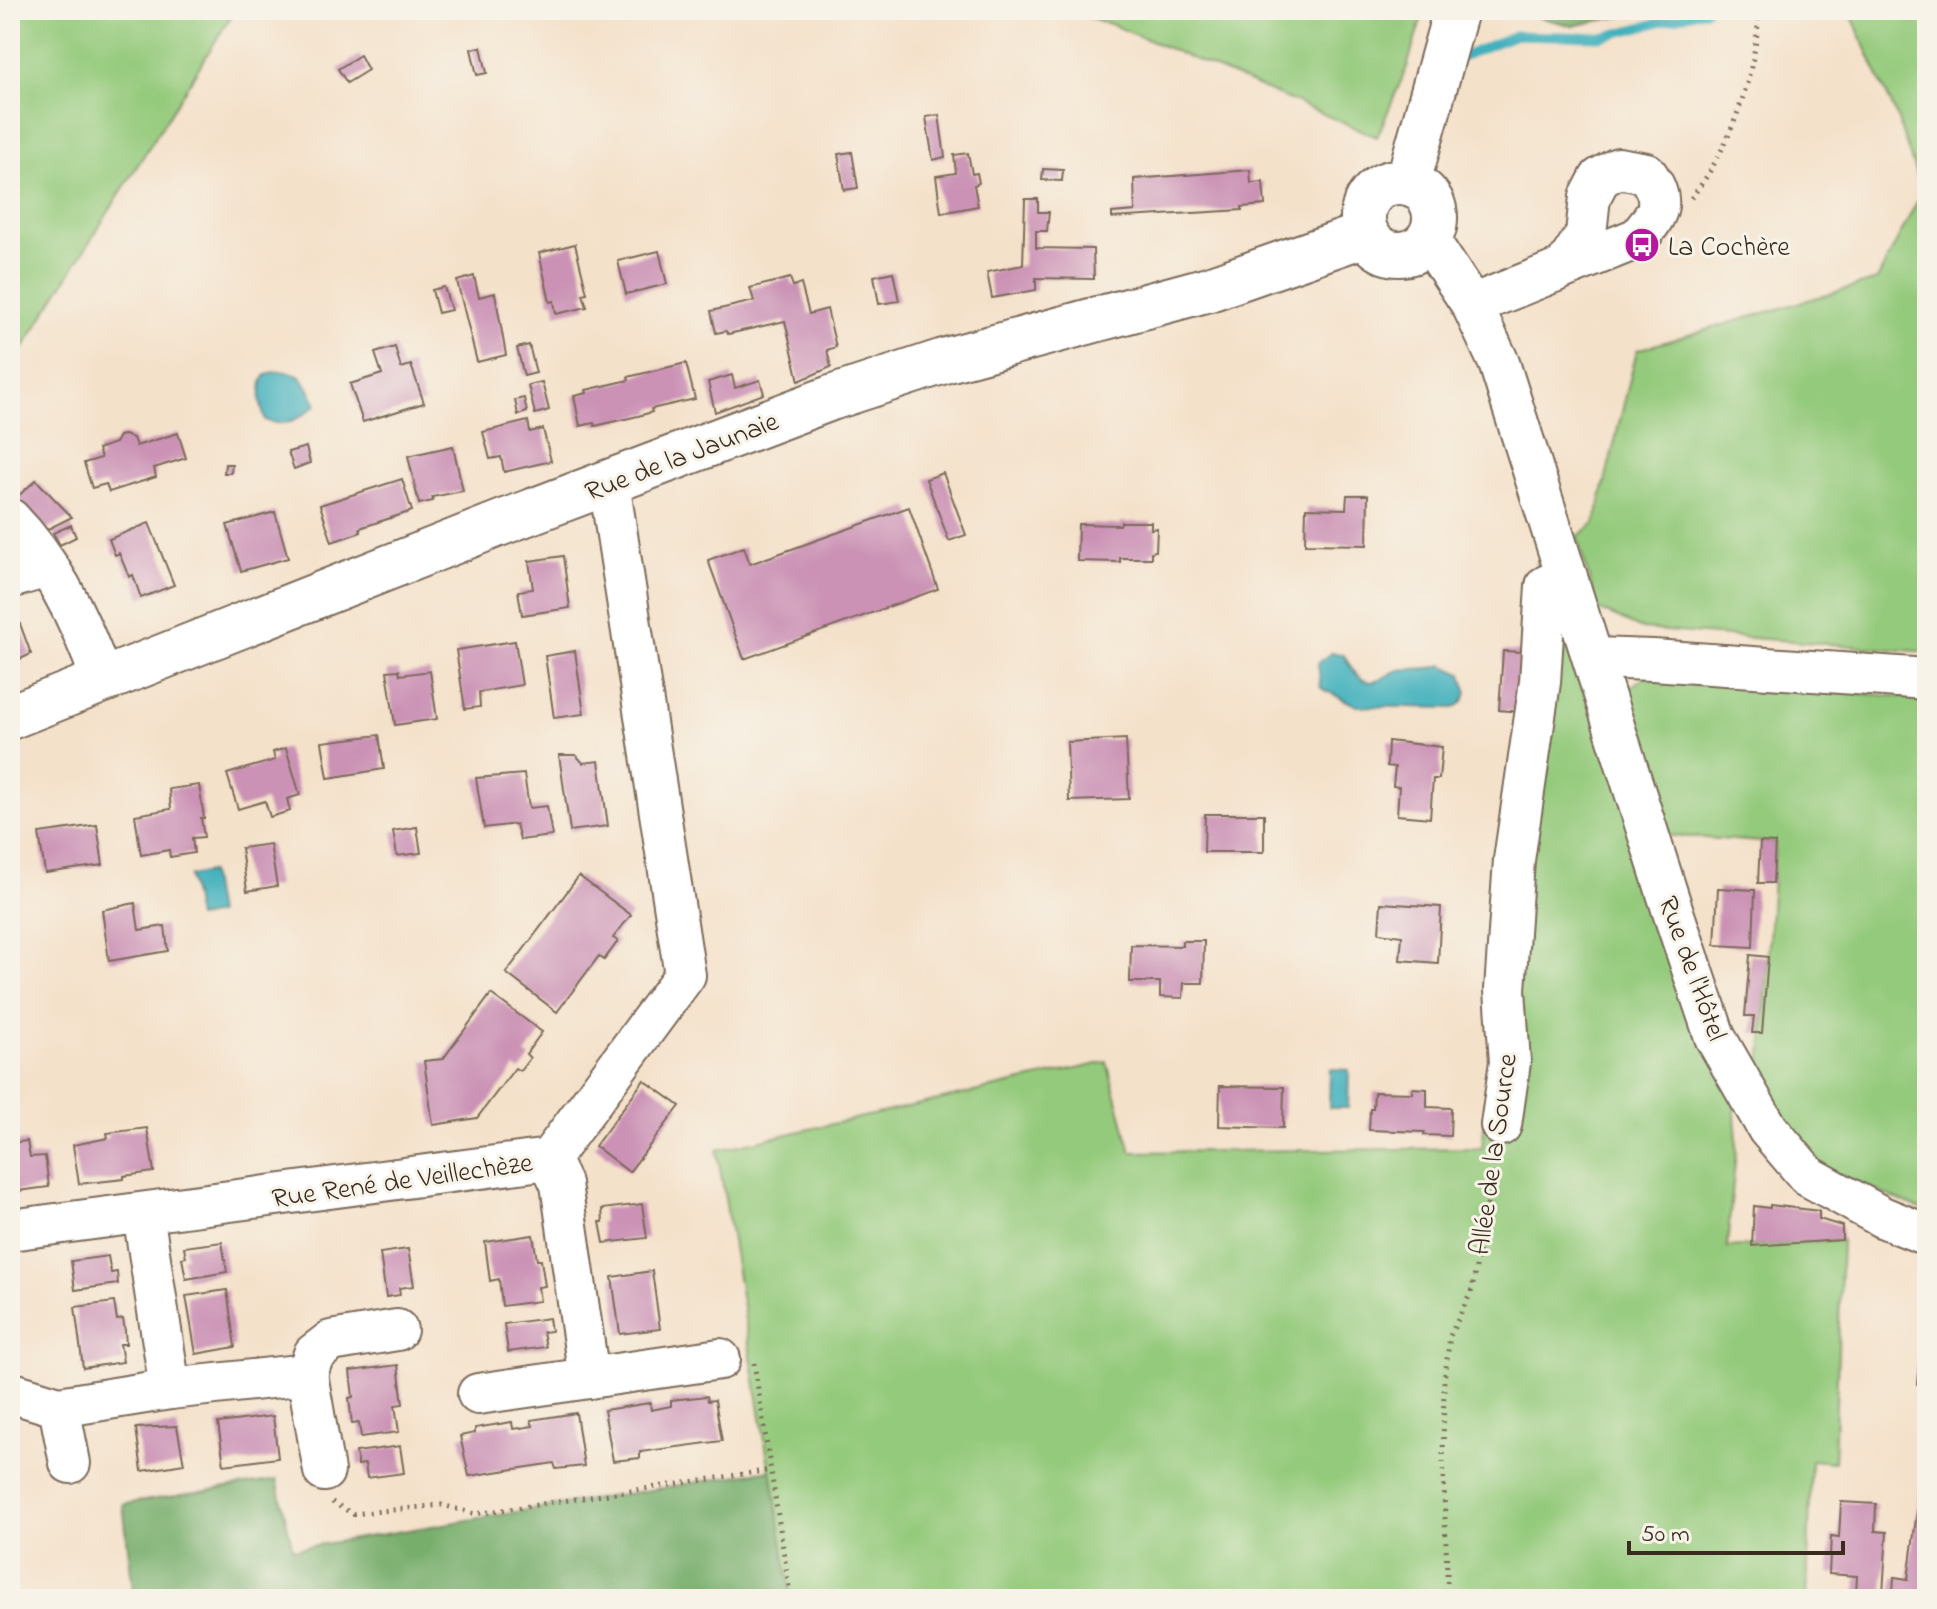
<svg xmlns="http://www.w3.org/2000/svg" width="1937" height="1609" font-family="'Indie Flower',sans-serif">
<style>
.green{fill:#94ca7c;stroke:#687a4d;stroke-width:2}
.forest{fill:#77ae6c;stroke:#596c45;stroke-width:2}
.water{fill:#42b1bd;stroke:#3e6e6e;stroke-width:2}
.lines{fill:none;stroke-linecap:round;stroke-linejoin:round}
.stream{stroke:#42b1bd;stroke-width:9}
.building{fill:#cb92b5}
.minor-casing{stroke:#7c6a5a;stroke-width:44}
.major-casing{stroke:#7c6a5a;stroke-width:48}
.path{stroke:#7c6a5a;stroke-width:5;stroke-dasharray:2 6;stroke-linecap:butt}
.minor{stroke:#fff;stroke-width:40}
.major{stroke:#fff;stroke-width:44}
.labels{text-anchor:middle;stroke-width:6;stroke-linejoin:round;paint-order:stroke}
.poi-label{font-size:28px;fill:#3b2a1e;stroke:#f7f3e8;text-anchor:start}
.street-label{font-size:28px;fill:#3b2a1e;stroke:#f7f3e8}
</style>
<rect width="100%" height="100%" fill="#f7f3e8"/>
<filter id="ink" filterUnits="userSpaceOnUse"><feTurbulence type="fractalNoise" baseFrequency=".0125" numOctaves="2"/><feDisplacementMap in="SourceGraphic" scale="16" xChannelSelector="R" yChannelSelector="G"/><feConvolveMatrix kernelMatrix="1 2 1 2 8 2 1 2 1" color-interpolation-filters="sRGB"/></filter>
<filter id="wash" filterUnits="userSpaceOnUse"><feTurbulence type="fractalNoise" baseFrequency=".006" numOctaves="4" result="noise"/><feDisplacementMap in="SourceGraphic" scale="32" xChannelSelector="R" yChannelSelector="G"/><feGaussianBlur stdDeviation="1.8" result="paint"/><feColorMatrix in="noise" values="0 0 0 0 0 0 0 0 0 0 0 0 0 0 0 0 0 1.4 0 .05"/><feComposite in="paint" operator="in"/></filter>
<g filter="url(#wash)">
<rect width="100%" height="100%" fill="#f4e1ca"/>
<g class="green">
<polygon points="10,10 235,10 10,369"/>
<polygon points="1067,10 1424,10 1407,67 1377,137 1113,25"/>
<polygon points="1849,10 1927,10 1927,652 1642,629 1598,609 1577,537 1595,523 1637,350 1877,280 1922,192 1897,117"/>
<polygon points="1537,561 1734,1103 1737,1140 1727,1247 1842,1240 1834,1462 1811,1460 1807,1599 791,1599 717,1150 1107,1062 1131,1152 1482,1148"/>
<polygon points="1646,676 1927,699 1927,1212 1825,1169 1760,1090 1775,843 1663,835 1617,697"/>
</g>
<g class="forest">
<polygon points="1510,10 1651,10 1573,26"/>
<polygon points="771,1470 791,1599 724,1599 723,1597 701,1599 134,1599 123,1504 277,1480 293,1549"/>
</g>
<g class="water">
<path d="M 273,372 C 303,369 304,381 317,404 C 303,417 284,429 265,420 L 260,401 L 262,382 L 265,376 Z"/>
<path d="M 1332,652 L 1344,655 C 1350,666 1360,686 1376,681 C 1384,679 1391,672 1399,670 C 1413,667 1428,671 1443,665 L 1462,674 L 1467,693 L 1462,703 L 1454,708 L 1357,706 L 1321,688 L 1318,663 Z"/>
<polygon points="210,872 217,914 197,918 189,876"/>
<polygon points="1330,1069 1349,1070 1348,1108 1329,1108"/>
</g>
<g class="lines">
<polyline class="stream" points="1464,56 1515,35 1602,37 1706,10"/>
</g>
<g id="blocks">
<g class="building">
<polygon points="481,47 487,73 477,75 471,49"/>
<polygon points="360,55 368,70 347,83 338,69"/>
<polygon points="939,115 945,157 933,160 926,117"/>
<polygon points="852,152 858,188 844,190 838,154"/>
<polygon points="968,153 972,174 977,173 979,183 974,185 978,206 941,213 936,176 956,173 954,155"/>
<polygon points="1043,169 1063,170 1062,181 1042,180"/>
<polygon points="1250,170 1251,183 1263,182 1265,205 1242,207 1242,210 1112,218 1112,213 1135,211 1134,179"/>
<polygon points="1025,199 1038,199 1038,212 1049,212 1047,231 1036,231 1036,248 1093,249 1094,279 1036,278 1036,290 992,298 987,272 1023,265"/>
<polygon points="575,244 587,293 583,294 587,307 556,314 554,301 550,302 539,253"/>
<polygon points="659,251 667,284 626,294 618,261"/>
<polygon points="893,272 899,301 879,304 874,276"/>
<polygon points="474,276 479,297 495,293 506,355 477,362 457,281"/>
<polygon points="790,278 793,286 801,284 809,314 827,309 836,347 827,350 831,367 799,381 785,321 728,334 726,331 716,333 711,311 754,301 750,288"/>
<polygon points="444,287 451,310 438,313 432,290"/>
<polygon points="529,345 536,373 524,376 517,348"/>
<polygon points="395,347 401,368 411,365 424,403 363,422 350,384 382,374 375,353"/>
<polygon points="686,363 695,399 651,409 652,412 638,416 595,426 594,423 580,426 574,396 587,393 586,390 629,380 628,377"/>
<polygon points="732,375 735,388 760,380 764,394 715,412 708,382"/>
<polygon points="542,382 549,410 535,414 528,385"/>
<polygon points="524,398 527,412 518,415 515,400"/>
<polygon points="528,421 530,432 543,429 551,461 504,472 501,457 490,459 483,432"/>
<polygon points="178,433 186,458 154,468 156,477 109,492 106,484 92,488 84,463 101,458 98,449 115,443 119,436 124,435 133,438 136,446"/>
<polygon points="453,446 463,491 432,497 433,501 419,504 408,456"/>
<polygon points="306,447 310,463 294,469 288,452"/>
<polygon points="225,464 232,464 231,473 224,473"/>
<polygon points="943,473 966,535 949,541 926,479"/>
<polygon points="402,479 412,511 360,528 361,532 332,542 320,505"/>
<polygon points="36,480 72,517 46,530 16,498"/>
<polygon points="1347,495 1368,495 1367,545 1305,544 1306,508 1346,509"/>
<polygon points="909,507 938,589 744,659 708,560 744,547 750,564"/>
<polygon points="275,512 288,558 241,571 227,525"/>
<polygon points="1121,522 1151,522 1151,529 1157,528 1156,551 1151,552 1151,558 1120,558 1120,562 1077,561 1078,524 1120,525"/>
<polygon points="149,523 174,585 141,598 133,575 129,577 119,553 115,555 109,539"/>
<polygon points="71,525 76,537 60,545 53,533"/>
<polygon points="563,556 570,608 522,615 518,591 533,589 529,561"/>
<polygon points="16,613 31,654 12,663 13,669 10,671 10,616"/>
<polygon points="515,641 522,685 479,692 480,707 465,709 456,650"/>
<polygon points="575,651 584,714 554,718 545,656"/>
<polygon points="1503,651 1524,652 1521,712 1499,710"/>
<polygon points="399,670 400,675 430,671 437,719 395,725 387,671"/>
<polygon points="379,735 384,769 328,778 322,742"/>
<polygon points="1126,739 1129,799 1069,801 1067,742"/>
<polygon points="1388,741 1442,747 1439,779 1433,779 1430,818 1397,815 1399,787 1393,786 1395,767 1387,766"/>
<polygon points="286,748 300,795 287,799 290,811 270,817 265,801 238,809 227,774 275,760 273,752"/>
<polygon points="559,755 576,755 583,763 599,761 608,826 570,831"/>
<polygon points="524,774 529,808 547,806 552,836 520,840 516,824 484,828 476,778"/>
<polygon points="199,785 204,818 201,818 204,837 192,838 194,853 170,857 169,850 141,855 135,815 171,809 169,789"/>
<polygon points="1205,814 1264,814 1264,852 1204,852"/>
<polygon points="97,825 103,865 45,873 39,833"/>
<polygon points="417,827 421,853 397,856 393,831"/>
<polygon points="1760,842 1775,843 1773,883 1758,883"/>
<polygon points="270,844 277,886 247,891 241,848"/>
<polygon points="579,876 631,915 613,938 618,941 604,960 599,956 557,1012 506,973"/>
<polygon points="1718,888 1755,890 1753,947 1715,945"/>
<polygon points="135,903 139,930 165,926 168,951 109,961 102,910"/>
<polygon points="1381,903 1441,907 1438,963 1400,960 1402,936 1379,933"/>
<polygon points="1182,941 1204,941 1203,983 1184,983 1183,998 1160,997 1160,982 1130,982 1131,945 1182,946"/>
<polygon points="1750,955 1768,957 1762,1033 1752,1033 1754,1016 1745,1016"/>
<polygon points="491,994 542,1032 526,1054 530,1058 520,1071 515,1068 477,1118 433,1125 424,1061 443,1059"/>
<polygon points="644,1080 680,1106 629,1172 595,1146"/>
<polygon points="1220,1086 1284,1087 1283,1128 1219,1126"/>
<polygon points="1412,1088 1427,1089 1427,1107 1451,1108 1450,1136 1424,1135 1425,1132 1369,1130 1370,1109 1373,1109 1374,1092 1412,1093"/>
<polygon points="147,1128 154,1172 124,1176 124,1179 79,1184 73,1145 108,1138 107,1133"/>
<polygon points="27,1141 30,1157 45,1156 49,1187 10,1192 10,1143"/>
<polygon points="642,1204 647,1238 604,1243 600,1222 603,1222 602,1209"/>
<polygon points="1770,1205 1819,1211 1819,1219 1842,1226 1842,1240 1752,1246 1754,1206 1770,1208"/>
<polygon points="533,1235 537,1260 541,1260 545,1286 538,1287 540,1301 502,1306 499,1279 490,1281 485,1242"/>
<polygon points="222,1242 227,1272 186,1279 182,1258 186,1257 184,1247"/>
<polygon points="408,1249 414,1286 399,1288 400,1295 386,1297 380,1253"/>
<polygon points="108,1256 111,1273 117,1272 118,1284 75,1290 71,1261"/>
<polygon points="652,1271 660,1329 620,1334 612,1277"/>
<polygon points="227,1290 235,1347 196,1354 186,1296"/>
<polygon points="114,1302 117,1320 123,1319 125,1331 126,1344 120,1344 123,1362 83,1368 75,1307"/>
<polygon points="549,1318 551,1331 543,1332 546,1347 508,1352 504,1324"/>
<polygon points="1920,1352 1927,1353 1927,1386 1917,1384"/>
<polygon points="398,1365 403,1404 395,1405 399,1432 361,1437 359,1423 352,1424 349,1398 353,1397 350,1371"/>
<polygon points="707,1396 708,1401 715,1400 722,1441 640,1452 640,1458 613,1461 604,1410 650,1403 651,1410 671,1406 671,1400"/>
<polygon points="576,1413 584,1466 556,1469 554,1463 469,1476 460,1436 475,1433 475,1428 512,1422 513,1429 521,1428 533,1426 531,1420"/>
<polygon points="273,1416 278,1458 224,1465 218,1423"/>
<polygon points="177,1426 184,1464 142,1471 136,1428"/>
<polygon points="400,1446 404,1473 367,1478 365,1464 358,1465 356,1452"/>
<polygon points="1923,1466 1927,1466 1927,1599 1909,1599 1909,1595 1893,1593 1894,1577 1908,1579"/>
<polygon points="1841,1502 1876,1504 1875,1531 1887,1532 1883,1593 1856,1592 1857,1576 1829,1574 1831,1536 1839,1537"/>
</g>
</g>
</g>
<g filter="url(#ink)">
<use href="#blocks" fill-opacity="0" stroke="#7c6a5a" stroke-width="2"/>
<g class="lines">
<defs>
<g id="minor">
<polyline points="1429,240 1472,305 1499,363 1673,912 1715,1037 1768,1129 1808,1176 1882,1217 1927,1235"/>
<path d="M 1472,305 L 1638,238 C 1659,213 1667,202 1646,173 L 1618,168 L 1600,178 L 1590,197 L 1586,234 L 1565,267"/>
<path d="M 10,519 C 53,563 82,623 102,681"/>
<polyline points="10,578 47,567"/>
<polyline points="1594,658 1653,660 1927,679"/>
<polyline points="1501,1125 1510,1062 1505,990 1514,860 1540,682 1546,586 1567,577"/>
<polyline points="549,1159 561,1184 589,1378"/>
<polyline points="10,1230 549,1159 685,975 609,483"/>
<polyline points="307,1374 314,1354 331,1341 397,1330"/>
<polyline points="170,1389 307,1374 324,1471"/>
<polyline points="10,1392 59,1407 170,1389 143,1213"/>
<polyline points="478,1394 720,1359"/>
<polyline points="59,1407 70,1463"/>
</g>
<g id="major">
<circle cx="1399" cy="218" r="36"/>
<polyline points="1408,182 1456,10"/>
<polyline points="10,717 501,523 831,398 947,360 1209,289 1366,234"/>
</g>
</defs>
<use href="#minor" class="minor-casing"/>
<use href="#major" class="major-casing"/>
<g class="path">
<path d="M 1691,198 C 1731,149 1756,73 1759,10"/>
<polyline points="754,1363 791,1599"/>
<polyline points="332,1502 353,1514 442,1505 475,1514 771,1470"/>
<polyline points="1448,1599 1443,1464 1444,1381 1450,1336 1472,1290 1496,1155"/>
</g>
<use href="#minor" class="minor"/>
<use href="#major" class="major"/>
</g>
</g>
<defs>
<symbol id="bus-disc" viewBox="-11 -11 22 22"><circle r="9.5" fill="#b5179e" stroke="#f7f3e8"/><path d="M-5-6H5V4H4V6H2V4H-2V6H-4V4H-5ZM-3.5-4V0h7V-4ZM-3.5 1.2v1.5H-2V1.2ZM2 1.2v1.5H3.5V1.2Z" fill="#fff"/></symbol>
</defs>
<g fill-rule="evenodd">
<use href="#bus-disc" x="1622" y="225" width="40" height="40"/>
</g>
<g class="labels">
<g class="poi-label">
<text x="1668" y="255">La Cochère</text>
</g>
<g class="street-label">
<text transform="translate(681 455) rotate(-21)" y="10">Rue de la Jaunaie</text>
<text transform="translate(1694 968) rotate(70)" y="10">Rue de l'Hôtel</text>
<text transform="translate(1492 1154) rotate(-82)" y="10">Allée de la Source</text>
<text transform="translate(402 1179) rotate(-8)" y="10">Rue René de Veillechèze</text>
</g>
</g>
<rect width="1937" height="1609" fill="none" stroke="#f7f3e8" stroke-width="40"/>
<path d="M1629 1541v12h214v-12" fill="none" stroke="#3b2a1e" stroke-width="4"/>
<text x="1641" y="1541" font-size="24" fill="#3b2a1e" stroke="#f7f3e8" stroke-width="6" paint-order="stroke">50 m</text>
</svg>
